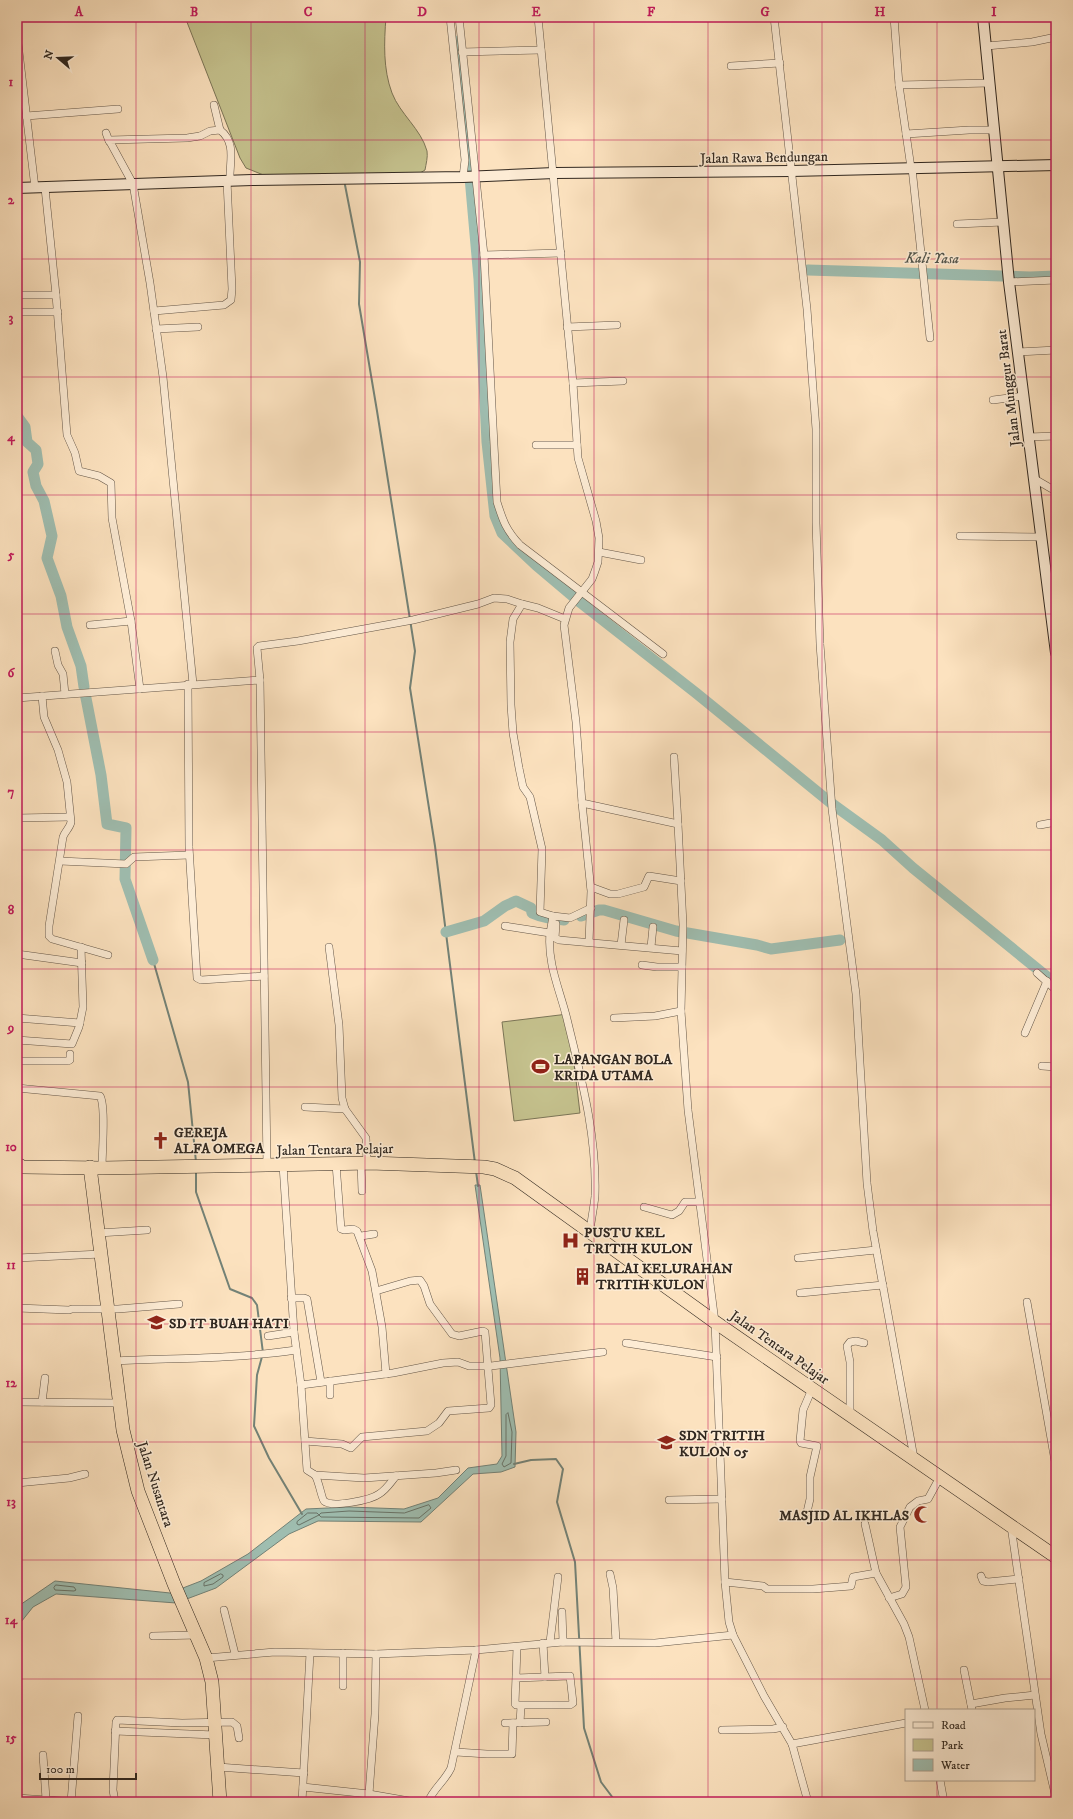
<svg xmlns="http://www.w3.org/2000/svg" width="1073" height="1819" font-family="'IM FELL DW Pica',serif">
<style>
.green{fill:#c5c28e;stroke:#7b7557}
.water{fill:#9fbeb1;stroke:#738277}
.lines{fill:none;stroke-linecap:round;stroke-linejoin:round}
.shore{stroke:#687368;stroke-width:1}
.stream{stroke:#738277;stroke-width:2}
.river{stroke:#9fbeb1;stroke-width:11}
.street-casing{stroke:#645648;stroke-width:8}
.secondary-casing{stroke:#312820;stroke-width:12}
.highway-casing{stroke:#312820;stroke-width:14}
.street{stroke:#fdecd5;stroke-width:7}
.secondary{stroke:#fdecd5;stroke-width:10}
.highway{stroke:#fce2bf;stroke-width:13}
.grid{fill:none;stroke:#c2185b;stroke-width:1;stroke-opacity:0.55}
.labels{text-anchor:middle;stroke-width:3;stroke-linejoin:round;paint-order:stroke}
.street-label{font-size:14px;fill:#312820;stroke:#fdecd5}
.poi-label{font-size:14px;font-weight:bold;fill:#312820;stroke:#fdecd5;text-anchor:start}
.water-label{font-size:15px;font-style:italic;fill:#52554c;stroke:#fdecd5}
.neatline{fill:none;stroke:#c2185b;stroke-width:1.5}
.grid-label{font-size:13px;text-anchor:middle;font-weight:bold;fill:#c2185b}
</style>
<rect width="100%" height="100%" fill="#fce2bf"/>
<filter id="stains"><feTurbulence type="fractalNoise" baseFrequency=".005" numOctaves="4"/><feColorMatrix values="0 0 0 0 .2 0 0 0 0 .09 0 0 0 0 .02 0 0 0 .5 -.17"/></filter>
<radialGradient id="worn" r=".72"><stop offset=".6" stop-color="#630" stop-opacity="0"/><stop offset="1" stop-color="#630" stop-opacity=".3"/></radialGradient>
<g class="green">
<path d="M 185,17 L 386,17 C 384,43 383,69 392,93 C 400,114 421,129 427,151 C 428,157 426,164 425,170 L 420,173 L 266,176 L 246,168 L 240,158 Z"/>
<polygon points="568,1014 580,1113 514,1121 502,1022"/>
</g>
<polygon class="water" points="475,1185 480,1185 516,1432 515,1467 501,1472 473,1474 421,1522 318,1521 289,1534 216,1588 176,1603 56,1594 33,1607 17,1627 17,1607 55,1581 170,1593 201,1581 248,1554 306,1509 349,1507 404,1509 438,1498 468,1468 497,1464 502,1456 500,1358"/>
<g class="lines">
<g class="shore">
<polygon points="508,1413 512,1432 511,1463 504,1467 502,1464 506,1456 506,1415"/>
<polygon points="429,1505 431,1508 419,1518 321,1517 319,1515 321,1513 349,1511 404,1513"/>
<polygon points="308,1513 317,1513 319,1515 299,1525 297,1524 297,1522"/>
<polygon points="221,1574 223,1575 223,1577 213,1584 204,1586 204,1583"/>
<polygon points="56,1585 74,1587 76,1590 74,1591 55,1590 54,1588"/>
</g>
<g class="stream">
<polyline points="345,185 360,262 359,304 377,411 415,651 410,688 435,846 475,1163"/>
<polyline points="153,960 188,1082 196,1162"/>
<polyline points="196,1170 196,1192 230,1289 252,1298 257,1305 263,1353 257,1375 254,1426 269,1458 302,1514"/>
<polyline points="476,1171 478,1186"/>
<polyline points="514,1464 531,1460 556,1459 563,1469 557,1502 575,1562 584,1728 601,1782 616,1802"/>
</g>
<g class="river">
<polyline points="458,41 479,279 487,442 495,516 502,533 536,565 581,603 696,693 831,803 882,840 913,868 1056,984"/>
<polyline points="808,270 1030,277 1056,276"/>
<polyline points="17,416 25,427 27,442 36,450 38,464 33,472 36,486 44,501 52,536 47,558 61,596 67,627 81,666 84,687"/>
<polyline points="85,693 101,775 107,824 126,828 125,879 153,960"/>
<polyline points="581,916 599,910 604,910 676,931 757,945 771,949 840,940"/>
<path d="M 446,932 L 484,921 L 505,906 L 516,901 L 531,908 L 532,913 C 543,918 553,919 564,920"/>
</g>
<defs>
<g id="street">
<polyline points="450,17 465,160 463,177"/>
<path d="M 459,17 L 484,255 L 497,502 C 503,521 506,530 520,545 L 663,654"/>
<polyline points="538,17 573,383 578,458 596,521 599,538 598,562 595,571 592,579 569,608 564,625 576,722 582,803 678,824 683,925 681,1011 688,1110 715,1322 725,1582 729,1622 733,1635 764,1696 792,1744 808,1802"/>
<polyline points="774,17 807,309 816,429 816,523 820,644 832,809 856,994 867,1183 873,1231 914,1458"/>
<polyline points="894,17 899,85 911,168"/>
<polyline points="17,35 35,188"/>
<polyline points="986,46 1032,42 1056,37"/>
<polyline points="462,52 541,50"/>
<polyline points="731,66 780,63"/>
<polyline points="899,85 990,83"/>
<polyline points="214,105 220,130"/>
<polyline points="26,116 118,109"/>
<polyline points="106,133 109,141"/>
<polyline points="906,134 969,130 994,130"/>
<polyline points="912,168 930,338"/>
<polyline points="45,188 56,295 67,435 75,453 79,471 99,476 111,483 112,518 131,621 140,689"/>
<polyline points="957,224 1003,222"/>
<polyline points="484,255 561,253"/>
<polyline points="1009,282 1056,280"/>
<polyline points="17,295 56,295"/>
<polyline points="154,311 224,305 231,300 232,289 227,181"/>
<polyline points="19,312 58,312"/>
<polyline points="567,327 617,325"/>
<polyline points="156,329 198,327"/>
<polyline points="1018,352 1056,350"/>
<polyline points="573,383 623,381"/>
<polyline points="993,400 1023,396"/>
<polyline points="1028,437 1056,436"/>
<polyline points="536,445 577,445"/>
<polyline points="1033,478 1052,489 1056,490"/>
<polyline points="960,536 1041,537"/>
<polyline points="599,552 641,560"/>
<polyline points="90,625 131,621"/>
<polyline points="55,651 58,665 63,674 65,694"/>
<polyline points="188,684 189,847 197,978 201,980 264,976"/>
<path d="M 193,684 L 163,377 L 150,283 L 133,184 L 109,140 L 187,138 L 200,136 L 210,131 L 220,130 C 237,143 229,163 230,181"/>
<path d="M 42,696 L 44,717 L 58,750 L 67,782 L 71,822 C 70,828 65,831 63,837 L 49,926 L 49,936 L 52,939 L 108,955"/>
<polyline points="17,698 260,680"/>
<polyline points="674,757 678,824"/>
<polyline points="582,803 591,891 589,942"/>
<polyline points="17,818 70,817"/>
<polyline points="1040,825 1056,822"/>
<polyline points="60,861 126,864 134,857 189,855"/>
<polyline points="591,887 610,894 618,894 644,887 649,876 681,881"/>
<polyline points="553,916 540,912 542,849 530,797 523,787 519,768 513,733 511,705 510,642 513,619 522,604 538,608 565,619"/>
<polyline points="556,924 555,938 559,940 682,951"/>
<polyline points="505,926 550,933 553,916 570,918 591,908"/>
<path d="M 550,933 C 547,964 560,990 567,1019 C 581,1077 597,1135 595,1196 C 594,1207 591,1220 590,1232"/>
<polyline points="621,945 624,920"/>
<polyline points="329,947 339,1025 342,1098 345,1109 366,1138 367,1163"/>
<polyline points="651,947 653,927"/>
<polyline points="17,954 82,963"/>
<polyline points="642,965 657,967 682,967"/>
<polyline points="1037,973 1056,990"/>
<polyline points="17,1018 80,1023"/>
<polyline points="614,1018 655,1016 681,1011"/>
<polyline points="1025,1033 1047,981"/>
<polyline points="17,1040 72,1044 79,1027 83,1007 81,947"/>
<polyline points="17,1061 68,1061 70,1060 70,1054"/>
<polyline points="1042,1066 1056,1067"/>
<path d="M 17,1088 L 100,1096 C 106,1105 102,1154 102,1168"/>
<polyline points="305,1107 345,1109"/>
<polyline points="361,1163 362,1191"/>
<polyline points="336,1164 341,1229 344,1230 353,1229 357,1231 372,1271 382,1327 386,1374"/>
<polyline points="283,1165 294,1332 301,1385 307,1470 315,1475 364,1478 436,1473 456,1470"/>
<polyline points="267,1166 260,680 257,648 259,646 298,641 413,620 478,604 494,598 507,599 522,604"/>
<polyline points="644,1207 672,1215 679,1211 685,1202 699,1202"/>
<polyline points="98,1233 147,1230"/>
<polyline points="361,1236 374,1234"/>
<polyline points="17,1258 101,1254"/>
<polyline points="798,1258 876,1250"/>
<polyline points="800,1293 883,1285"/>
<polyline points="291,1298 304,1298 307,1299 321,1382"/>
<polyline points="1027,1302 1056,1467"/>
<polyline points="17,1308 69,1310 72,1309 118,1309 179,1304"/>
<polyline points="268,1336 294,1332"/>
<polyline points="626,1343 717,1357"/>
<path d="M 114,1361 C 175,1358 236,1359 296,1350"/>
<polyline points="330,1381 330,1395"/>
<polyline points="301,1385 393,1373 443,1363 458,1362 469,1366 491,1366 603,1352"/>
<polyline points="17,1402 120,1403"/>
<polyline points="42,1402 45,1378"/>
<polyline points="850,1415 850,1362 847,1346 850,1342 856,1341 864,1343"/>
<polyline points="305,1441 342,1444 351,1448 362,1437 427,1431 439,1423 448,1411 489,1408 491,1405 485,1332 483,1331 459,1336 452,1334 430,1304 424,1286 420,1280 410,1281 376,1291"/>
<path d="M 315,1475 C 319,1481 322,1500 324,1501 C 332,1508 371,1500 379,1494 C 386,1490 391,1482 396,1476"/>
<polyline points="17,1483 69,1478 85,1474"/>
<polyline points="669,1500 722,1499"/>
<polyline points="807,1512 810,1499 810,1477 817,1446 801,1443 800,1441 803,1410 812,1389"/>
<polyline points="865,1524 876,1573 904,1624 909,1637 925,1710"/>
<polyline points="1011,1526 1041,1734 1056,1798"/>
<polyline points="610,1574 613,1588 616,1642"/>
<polyline points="981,1576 983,1581 988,1582 1019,1579"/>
<polyline points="725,1582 763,1586 767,1589 813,1589 851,1586 853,1577 876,1573"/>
<polyline points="889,1598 902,1594 906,1587 900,1527 910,1507 918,1501 928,1499 940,1477"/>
<polyline points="224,1610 235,1654"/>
<polyline points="562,1612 563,1642"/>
<polyline points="153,1636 197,1635"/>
<polyline points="550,1642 558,1577"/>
<polyline points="543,1643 545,1677"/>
<polyline points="206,1658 275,1652 376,1654 476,1650 563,1642 655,1643 733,1635"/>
<polyline points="964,1670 972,1710"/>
<polyline points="516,1678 570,1676 573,1703 570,1705 516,1705 515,1704 517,1647"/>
<polyline points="343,1686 343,1653"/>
<polyline points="971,1704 1005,1698 1035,1695"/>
<polyline points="505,1723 546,1722"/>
<polyline points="520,1723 521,1706"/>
<polyline points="722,1730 773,1729 783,1727"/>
<polyline points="115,1731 215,1735"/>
<polyline points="792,1744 906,1723"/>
<polyline points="456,1752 487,1754 512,1754 513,1723"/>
<polyline points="43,1755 46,1799"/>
<polyline points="218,1767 304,1773"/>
<polyline points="940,1780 944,1802"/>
<polyline points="303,1787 369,1794 415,1802"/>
<polyline points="369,1794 375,1714 376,1654"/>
<polyline points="17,1798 77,1802"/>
<polyline points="71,1802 78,1716"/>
<polyline points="115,1802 113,1790 116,1722 117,1720 182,1723 232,1722 237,1726 239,1738"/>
<polyline points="302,1802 310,1653"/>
<path d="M 428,1802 C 433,1789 445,1781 451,1768 L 476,1650"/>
</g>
<g id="secondary">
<polyline points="983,17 1009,282 1056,653"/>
<polyline points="17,188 252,180 463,177 554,173 791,171 1056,165"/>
</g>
<g id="highway">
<polyline points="17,1164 23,1167 102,1168 370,1163 484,1167 495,1169 515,1178 715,1322 1056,1557"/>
<polyline points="90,1167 123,1430 138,1491 174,1584 206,1658 212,1682 220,1802"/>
</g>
</defs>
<use href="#street" class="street-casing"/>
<use href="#secondary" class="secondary-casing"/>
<use href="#highway" class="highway-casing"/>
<use href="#street" class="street"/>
<use href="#secondary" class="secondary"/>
<use href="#highway" class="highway"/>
</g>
<path class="grid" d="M 136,17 L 136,1802M 251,17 L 251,1802M 365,17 L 365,1802M 479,17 L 479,1802M 594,17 L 594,1802M 708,17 L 708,1802M 822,17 L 822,1802M 937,17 L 937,1710M 17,140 L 1056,140M 17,259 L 1056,259M 17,377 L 1056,377M 17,495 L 1056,495M 17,614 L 1056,614M 17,732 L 1056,732M 17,850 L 1056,850M 17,969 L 1056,969M 17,1087 L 1056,1087M 17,1205 L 1056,1205M 17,1324 L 1056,1324M 17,1442 L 1056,1442M 17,1560 L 1056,1560M 17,1679 L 1056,1679M 937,1780 L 937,1802"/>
<defs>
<symbol id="stadium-bare" viewBox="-9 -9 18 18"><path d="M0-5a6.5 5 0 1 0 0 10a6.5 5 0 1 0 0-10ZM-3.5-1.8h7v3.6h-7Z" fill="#8f2418" stroke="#fdecd5" stroke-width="2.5" paint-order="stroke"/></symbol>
<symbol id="church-bare" viewBox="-9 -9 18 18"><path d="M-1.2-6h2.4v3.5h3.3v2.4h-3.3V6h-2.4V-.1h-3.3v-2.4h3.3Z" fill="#8f2418" stroke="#fdecd5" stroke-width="2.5" paint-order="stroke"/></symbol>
<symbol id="hospital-bare" viewBox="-9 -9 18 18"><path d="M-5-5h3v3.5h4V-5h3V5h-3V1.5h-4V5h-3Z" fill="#8f2418" stroke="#fdecd5" stroke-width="2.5" paint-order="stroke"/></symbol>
<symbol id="building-bare" viewBox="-9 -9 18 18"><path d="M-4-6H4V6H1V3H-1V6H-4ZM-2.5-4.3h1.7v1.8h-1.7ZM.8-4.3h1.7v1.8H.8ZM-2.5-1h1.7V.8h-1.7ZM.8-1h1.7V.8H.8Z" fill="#8f2418" stroke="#fdecd5" stroke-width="2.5" paint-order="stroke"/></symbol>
<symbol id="school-bare" viewBox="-9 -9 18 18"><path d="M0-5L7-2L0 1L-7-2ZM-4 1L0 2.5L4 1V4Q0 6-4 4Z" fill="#8f2418" stroke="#fdecd5" stroke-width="2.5" paint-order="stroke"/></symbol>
<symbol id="mosque-bare" viewBox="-9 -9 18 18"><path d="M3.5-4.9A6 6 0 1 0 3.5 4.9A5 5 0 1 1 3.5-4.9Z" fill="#8f2418" stroke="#fdecd5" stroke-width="2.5" paint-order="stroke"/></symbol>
</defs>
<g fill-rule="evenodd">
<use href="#stadium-bare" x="528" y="1054" width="25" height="25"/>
<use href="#church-bare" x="148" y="1128" width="25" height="25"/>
<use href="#hospital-bare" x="558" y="1228" width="25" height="25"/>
<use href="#building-bare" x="570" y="1264" width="25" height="25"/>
<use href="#school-bare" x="144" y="1310" width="25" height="25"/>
<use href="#school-bare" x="654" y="1430" width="25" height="25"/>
<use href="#mosque-bare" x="910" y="1502" width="25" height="25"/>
</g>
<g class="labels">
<g class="street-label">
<text transform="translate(764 157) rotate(-1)" y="5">Jalan Rawa Bendungan</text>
<text transform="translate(1008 388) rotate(-97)" y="5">Jalan Munggur Barat</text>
<text transform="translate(335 1149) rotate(-1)" y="5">Jalan Tentara Pelajar</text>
<text transform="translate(780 1347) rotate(35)" y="5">Jalan Tentara Pelajar</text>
<text transform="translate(156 1484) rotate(72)" y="5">Jalan Nusantara</text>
</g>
<g class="poi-label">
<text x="554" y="1064">LAPANGAN BOLA<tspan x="554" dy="16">KRIDA UTAMA</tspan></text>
<text x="174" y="1137">GEREJA<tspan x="174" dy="16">ALFA OMEGA</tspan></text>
<text x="584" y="1237">PUSTU KEL<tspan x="584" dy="16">TRITIH KULON</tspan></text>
<text x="596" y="1273">BALAI KELURAHAN<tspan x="596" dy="16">TRITIH KULON</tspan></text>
<text x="169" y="1328">SD IT BUAH HATI</text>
<text x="679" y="1440">SDN TRITIH<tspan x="679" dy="16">KULON 05</tspan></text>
<text x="909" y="1520" text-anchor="end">MASJID AL IKHLAS</text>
</g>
<g class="water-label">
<text transform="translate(932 258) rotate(1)" y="5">Kali Yasa</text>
</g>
</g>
<rect width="1073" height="1819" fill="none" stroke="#fce2bf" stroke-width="44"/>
<rect x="905" y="1709" width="130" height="72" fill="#fdecd5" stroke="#ab9e8d"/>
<rect x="913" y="1722" width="20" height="6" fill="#fdecd5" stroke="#ab9e8d"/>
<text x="941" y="1729" font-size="12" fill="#312820">Road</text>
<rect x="913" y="1739" width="20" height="12" fill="#c5c28e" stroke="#ab9e8d"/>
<text x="941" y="1749" font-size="12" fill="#312820">Park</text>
<rect x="913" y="1759" width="20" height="12" fill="#9fbeb1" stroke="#ab9e8d"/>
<text x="941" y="1769" font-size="12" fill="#312820">Water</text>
<g transform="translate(58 58) rotate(289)" stroke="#fdecd5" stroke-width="3" paint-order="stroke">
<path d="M0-3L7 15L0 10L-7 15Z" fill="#312820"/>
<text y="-6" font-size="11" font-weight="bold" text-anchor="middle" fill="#312820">N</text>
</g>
<path d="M40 1773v6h96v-6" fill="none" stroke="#312820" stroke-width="2"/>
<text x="46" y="1773" font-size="12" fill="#312820" stroke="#fdecd5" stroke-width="3" paint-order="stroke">100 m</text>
<rect x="22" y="22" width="1029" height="1775" class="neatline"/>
<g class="grid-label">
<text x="79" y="16">A</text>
<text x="194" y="16">B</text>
<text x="308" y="16">C</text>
<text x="422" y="16">D</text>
<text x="536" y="16">E</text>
<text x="651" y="16">F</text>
<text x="765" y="16">G</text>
<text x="880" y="16">H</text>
<text x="994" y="16">I</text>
<text x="11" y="86">1</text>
<text x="11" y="204">2</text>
<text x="11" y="322">3</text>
<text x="11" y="441">4</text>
<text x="11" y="559">5</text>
<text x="11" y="677">6</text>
<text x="11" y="796">7</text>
<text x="11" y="914">8</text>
<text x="11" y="1032">9</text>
<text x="11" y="1151">10</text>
<text x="11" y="1269">11</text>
<text x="11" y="1387">12</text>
<text x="11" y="1506">13</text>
<text x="11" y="1624">14</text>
<text x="11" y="1742">15</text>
</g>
<rect width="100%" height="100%" filter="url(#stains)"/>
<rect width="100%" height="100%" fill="url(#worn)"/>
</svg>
